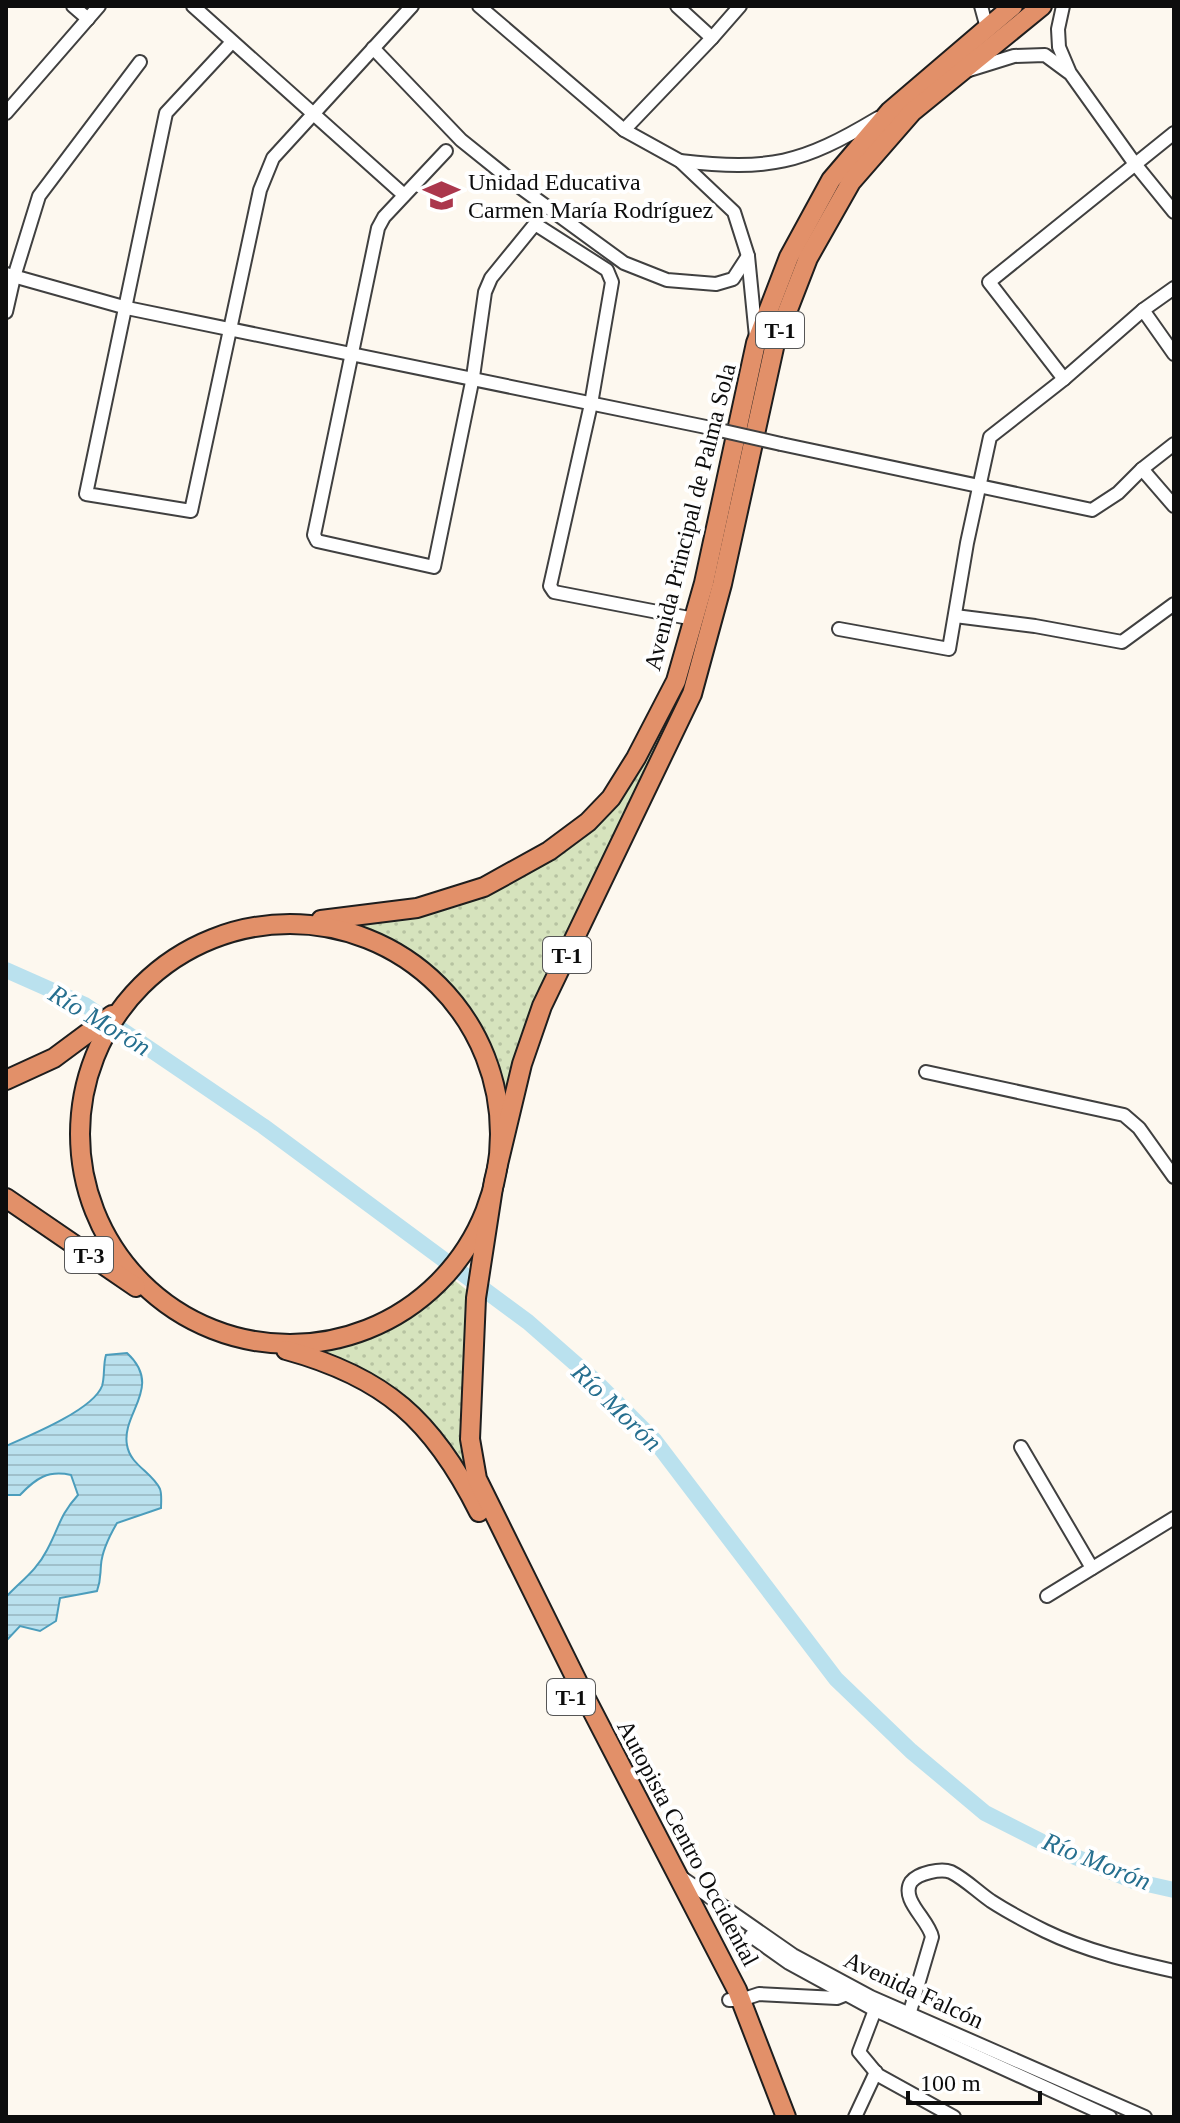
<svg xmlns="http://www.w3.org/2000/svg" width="1180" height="2123" font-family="'Times New Roman',serif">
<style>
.grass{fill:url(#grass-dots)}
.water{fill:url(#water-rules);stroke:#4b9dbc;stroke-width:2}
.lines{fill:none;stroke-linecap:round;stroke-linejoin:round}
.river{stroke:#bae1ee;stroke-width:16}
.minor-casing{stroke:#404040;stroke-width:16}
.highway-casing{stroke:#1e1e1e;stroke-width:22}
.minor{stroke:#fff;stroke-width:12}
.highway{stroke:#e29069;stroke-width:18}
.minor-bridge-casing{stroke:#404040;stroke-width:16;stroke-linecap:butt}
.minor-bridge{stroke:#fff;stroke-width:12}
.labels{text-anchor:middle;stroke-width:8;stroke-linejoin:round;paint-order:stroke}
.shield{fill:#fff;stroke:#565656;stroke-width:2}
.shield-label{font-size:22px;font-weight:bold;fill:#0d0d0d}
.poi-label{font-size:24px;fill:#0d0d0d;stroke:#fff;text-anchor:start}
.street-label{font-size:24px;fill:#0d0d0d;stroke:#fff}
.water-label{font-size:26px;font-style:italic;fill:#266f8f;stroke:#fff}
</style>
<defs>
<pattern id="grass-dots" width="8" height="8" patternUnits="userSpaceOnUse" patternTransform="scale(2)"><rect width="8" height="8" fill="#d6e3bd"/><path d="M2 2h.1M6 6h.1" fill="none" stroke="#b6c2a1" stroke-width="1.8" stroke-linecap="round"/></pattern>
<pattern id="water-rules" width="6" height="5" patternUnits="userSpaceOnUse" patternTransform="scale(2)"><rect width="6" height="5" fill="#bae1ee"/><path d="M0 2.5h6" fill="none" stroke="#9fc0cb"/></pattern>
</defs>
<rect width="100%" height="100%" fill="#fdf8ef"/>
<g class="grass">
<path d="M 683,680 L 687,681 L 506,1098 C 501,1080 496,1062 490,1044 C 472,998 429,955 382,937 C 371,932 358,930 346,926 L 347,923 L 412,918 L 457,907 L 490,892 L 566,848 Z"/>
<path d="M 453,1279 L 468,1291 L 465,1303 L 461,1425 L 464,1466 C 448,1447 433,1427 416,1409 C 391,1383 354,1363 321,1350 C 384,1336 405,1321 453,1279 Z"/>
</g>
<path class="water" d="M 127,1353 C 164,1387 121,1413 127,1445 C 130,1465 152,1472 160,1489 C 162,1494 161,1503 161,1508 L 117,1523 C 110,1535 102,1550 101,1565 C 100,1576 101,1580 97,1591 L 60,1598 L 56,1621 L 40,1631 L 20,1626 L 6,1641 L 6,1597 C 21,1581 37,1570 47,1550 C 60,1526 59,1516 78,1495 L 71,1475 C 48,1470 36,1478 20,1495 L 6,1495 L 6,1446 C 29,1436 93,1410 102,1386 C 105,1377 103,1364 106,1355 Z"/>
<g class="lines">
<polyline class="river" points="6,970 85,1005 263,1126 528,1322 593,1379 655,1441 836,1679 911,1751 985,1813 1056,1849 1134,1881 1174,1890"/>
<defs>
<g id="minor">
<polyline points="73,6 88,19"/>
<polyline points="193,6 404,195"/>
<polyline points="479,6 624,130 680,161 734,212 748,256 756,337"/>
<polyline points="677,6 712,38"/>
<polyline points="981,6 987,28"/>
<polyline points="1063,6 1058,29 1059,47 1070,73 1135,164 1174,212"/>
<polyline points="232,42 166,113 86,494 191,511 260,190 273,158 412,6"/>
<polyline points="373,48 461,140 517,185 624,263 667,280 716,284 733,279 748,256"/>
<polyline points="969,70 1014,56 1045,55 1068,72"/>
<polyline points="6,113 99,6"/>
<polyline points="624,130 712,38 740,6"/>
<polyline points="446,151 384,217 378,228 314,535 317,541 434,567 473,377 485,292 491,278 535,224 607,270 612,282 591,404 550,586 554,592 694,619"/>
<path d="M 680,161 C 770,171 801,164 878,118"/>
<polyline points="6,274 127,308 706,427"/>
<polyline points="1143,310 1174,354"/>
<polyline points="6,312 14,277 39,196 140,62"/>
<polyline points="1064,379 989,282 1174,133"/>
<polyline points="781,444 1092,510 1118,493 1142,469 1174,444"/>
<polyline points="1142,469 1174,506"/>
<polyline points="955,616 1035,626 1122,642 1174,604"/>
<polyline points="839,629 949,649 967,543 990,437 1064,379 1143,310 1174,288"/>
<polyline points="926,1072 1124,1115 1139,1128 1174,1177"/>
<polyline points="1021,1447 1092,1568"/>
<polyline points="1047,1596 1174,1518"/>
<polyline points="681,1877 793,1955 871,1997 1145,2117"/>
<polyline points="751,1936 789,1963 875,2010 1110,2117"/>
<polyline points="729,2000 741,2000 759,1994 837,1998 847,1994"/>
<polyline points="875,2010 859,2052 878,2075 954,2117"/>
<path d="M 909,2015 L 932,1937 C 929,1920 900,1900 911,1882 C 918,1873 941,1868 951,1872 C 965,1879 978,1892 991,1901 C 1008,1912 1027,1922 1045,1931 C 1086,1951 1130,1961 1174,1971"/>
<polyline points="855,2117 876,2072"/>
</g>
<g id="highway">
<polyline points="321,920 417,908 484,887 549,851 588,822 611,798 636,758 676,681 704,583 756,343 789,257 831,180 890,111 1013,6"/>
<circle cx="290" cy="1134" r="210"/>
<polyline points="6,1080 54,1058 112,1015"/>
<polyline points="6,1198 136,1287"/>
<path d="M 286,1350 C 385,1377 433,1420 479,1512"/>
<polyline points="786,2117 737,1990 582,1691 477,1479 470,1439 476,1298 494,1181 522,1064 542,1006 692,694 722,584 775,343 808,258 851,182 912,112 1042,6"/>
</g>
</defs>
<use href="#minor" class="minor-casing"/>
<use href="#highway" class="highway-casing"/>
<use href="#minor" class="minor"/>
<use href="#highway" class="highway"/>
<defs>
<polyline id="minor-bridge" points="706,427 781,444"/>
</defs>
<use href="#minor-bridge" class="minor-bridge-casing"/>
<use href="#minor-bridge" class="minor-bridge"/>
</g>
<defs>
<symbol id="school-bare" viewBox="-9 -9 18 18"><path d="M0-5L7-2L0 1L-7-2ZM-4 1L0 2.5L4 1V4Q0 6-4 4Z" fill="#ab374c" stroke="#fff" stroke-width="2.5" paint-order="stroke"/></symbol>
</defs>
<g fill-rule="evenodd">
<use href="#school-bare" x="416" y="170" width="51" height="51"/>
</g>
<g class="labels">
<g class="shield">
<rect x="756" y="312" width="48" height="36" rx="6"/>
<rect x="543" y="937" width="48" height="36" rx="6"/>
<rect x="65" y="1237" width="48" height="36" rx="6"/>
<rect x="547" y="1679" width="48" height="36" rx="6"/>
</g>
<g class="shield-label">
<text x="780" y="338">T-1</text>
<text x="567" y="963">T-1</text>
<text x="89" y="1263">T-3</text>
<text x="571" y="1705">T-1</text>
</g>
<g class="poi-label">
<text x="468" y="190">Unidad Educativa<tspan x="468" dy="28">Carmen María Rodríguez</tspan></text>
</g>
<g class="street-label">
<text transform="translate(690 517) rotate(-76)" y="8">Avenida Principal de Palma Sola</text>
<text transform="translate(688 1843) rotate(62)" y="8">Autopista Centro Occidental</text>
<text transform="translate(914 1990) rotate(25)" y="8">Avenida Falcón</text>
</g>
<g class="water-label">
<text transform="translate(100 1020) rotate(31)" y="9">Río Morón</text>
<text transform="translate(617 1407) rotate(44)" y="9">Río Morón</text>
<text transform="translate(1097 1861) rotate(22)" y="9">Río Morón</text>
</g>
</g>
<rect width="1180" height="2123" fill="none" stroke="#0d0d0d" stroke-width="16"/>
<path d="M908 2091v12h132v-12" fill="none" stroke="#0d0d0d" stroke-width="4"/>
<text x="920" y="2091" font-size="24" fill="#0d0d0d" stroke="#ffffff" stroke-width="6" paint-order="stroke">100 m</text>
</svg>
